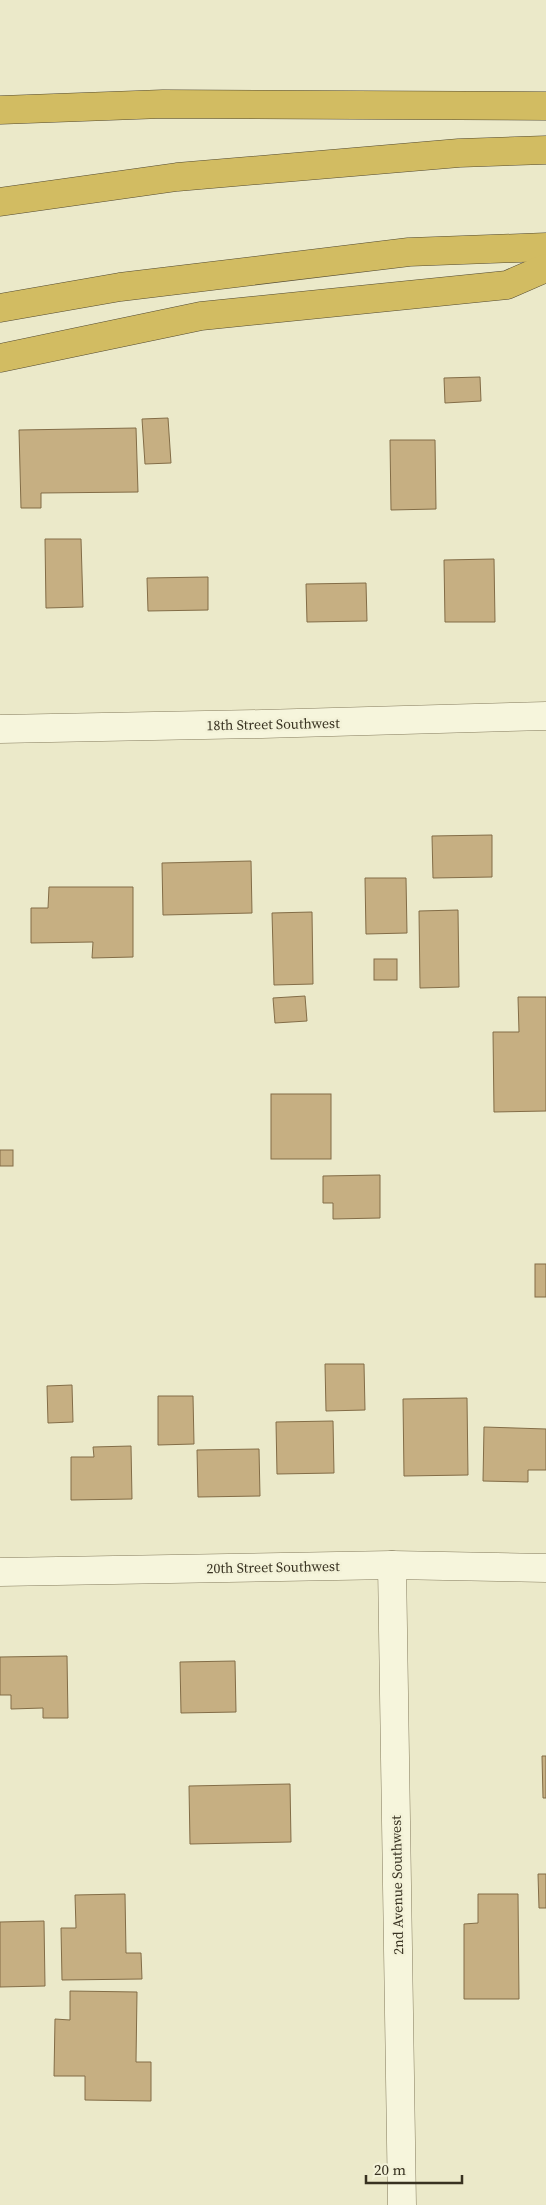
<svg xmlns="http://www.w3.org/2000/svg" width="546" height="2205" font-family="'Source Serif 4',serif">
<style>
.building{fill:#c6af82;stroke:#836d47}
.lines{fill:none;stroke-linecap:round;stroke-linejoin:round}
.street-casing{stroke:#867d5f;stroke-width:29}
.highway-casing{stroke:#544b33;stroke-width:29}
.street{stroke:#f6f5dc;stroke-width:28}
.highway{stroke:#d2bc62;stroke-width:28}
.labels{text-anchor:middle;stroke-width:5;stroke-linejoin:round;paint-order:stroke}
.street-label{font-size:14px;fill:#383221;stroke:#f3f2d8}
</style>
<rect width="100%" height="100%" fill="#ebe9c9"/>
<g class="building">
<polygon points="480,377 481,401 445,403 444,378"/>
<polygon points="168,418 171,463 145,464 142,419"/>
<polygon points="136,428 138,492 41,493 41,508 21,508 19,430"/>
<polygon points="390,440 435,440 436,509 391,510"/>
<polygon points="45,539 81,539 83,607 46,608"/>
<polygon points="494,559 495,622 445,622 444,560"/>
<polygon points="208,577 208,610 148,611 147,578"/>
<polygon points="366,583 367,621 307,622 306,584"/>
<polygon points="492,835 492,877 433,878 432,836"/>
<polygon points="251,861 252,913 163,915 162,863"/>
<polygon points="365,878 406,878 407,933 366,934"/>
<polygon points="49,887 133,887 133,957 92,958 93,942 31,943 31,908 48,908"/>
<polygon points="458,910 459,987 420,988 419,911"/>
<polygon points="312,912 313,984 274,985 272,913"/>
<rect x="374" y="959" width="23" height="21"/>
<polygon points="305,996 307,1021 275,1023 273,998"/>
<polygon points="518,997 546,997 546,1111 494,1112 493,1032 519,1032"/>
<rect x="271" y="1094" width="60" height="65"/>
<rect x="0" y="1150" width="13" height="16"/>
<polygon points="380,1175 380,1218 333,1219 333,1203 323,1203 323,1176"/>
<rect x="535" y="1264" width="11" height="33"/>
<polygon points="325,1364 364,1364 365,1410 326,1411"/>
<polygon points="72,1385 73,1422 48,1423 47,1386"/>
<polygon points="158,1396 193,1396 194,1444 158,1445"/>
<polygon points="467,1398 468,1475 404,1476 403,1399"/>
<polygon points="333,1421 334,1473 277,1474 276,1422"/>
<polygon points="484,1427 546,1429 546,1470 528,1470 528,1482 483,1481"/>
<polygon points="131,1446 132,1499 71,1500 71,1457 94,1457 93,1447"/>
<polygon points="259,1449 260,1496 198,1497 197,1450"/>
<polygon points="67,1656 68,1718 43,1718 43,1708 11,1709 11,1695 0,1695 0,1657"/>
<polygon points="235,1661 236,1712 181,1713 180,1662"/>
<polygon points="542,1756 546,1756 546,1798 543,1798"/>
<polygon points="290,1784 291,1842 190,1844 189,1786"/>
<polygon points="538,1874 546,1874 546,1908 539,1908"/>
<polygon points="125,1894 126,1953 141,1953 142,1979 62,1980 61,1928 76,1928 75,1895"/>
<polygon points="478,1894 518,1894 519,1999 464,1999 464,1924 478,1923"/>
<polygon points="44,1921 45,1986 0,1987 0,1922"/>
<polygon points="70,1991 137,1992 136,2062 151,2062 151,2101 85,2100 85,2076 54,2076 55,2019 70,2020"/>
</g>
<g class="lines">
<defs>
<g id="street">
<polyline points="0,729 262,724 546,716"/>
<polyline points="392,1565 402,2205"/>
<polyline points="0,1572 392,1565 546,1568"/>
</g>
<g id="highway">
<polyline points="0,110 163,104 546,106"/>
<polyline points="0,202 177,177 459,153 546,150"/>
<polyline points="0,308 120,287 409,252 546,247"/>
<polyline points="0,358 201,316 507,285 546,268"/>
</g>
</defs>
<use href="#street" class="street-casing"/>
<use href="#highway" class="highway-casing"/>
<use href="#street" class="street"/>
<use href="#highway" class="highway"/>
</g>
<g class="labels">
<g class="street-label">
<text transform="translate(273 724) rotate(-1)" y="5">18th Street Southwest</text>
<text transform="translate(273 1567) rotate(-1)" y="5">20th Street Southwest</text>
<text transform="translate(397 1885) rotate(-91)" y="5">2nd Avenue Southwest</text>
</g>
</g>
<path d="M366 2175v8h96v-8" fill="none" stroke="#383221" stroke-width="2.5"/>
<text x="374" y="2175" font-size="15" fill="#383221" stroke="#f3f2d8" stroke-width="4" paint-order="stroke">20 m</text>
</svg>
